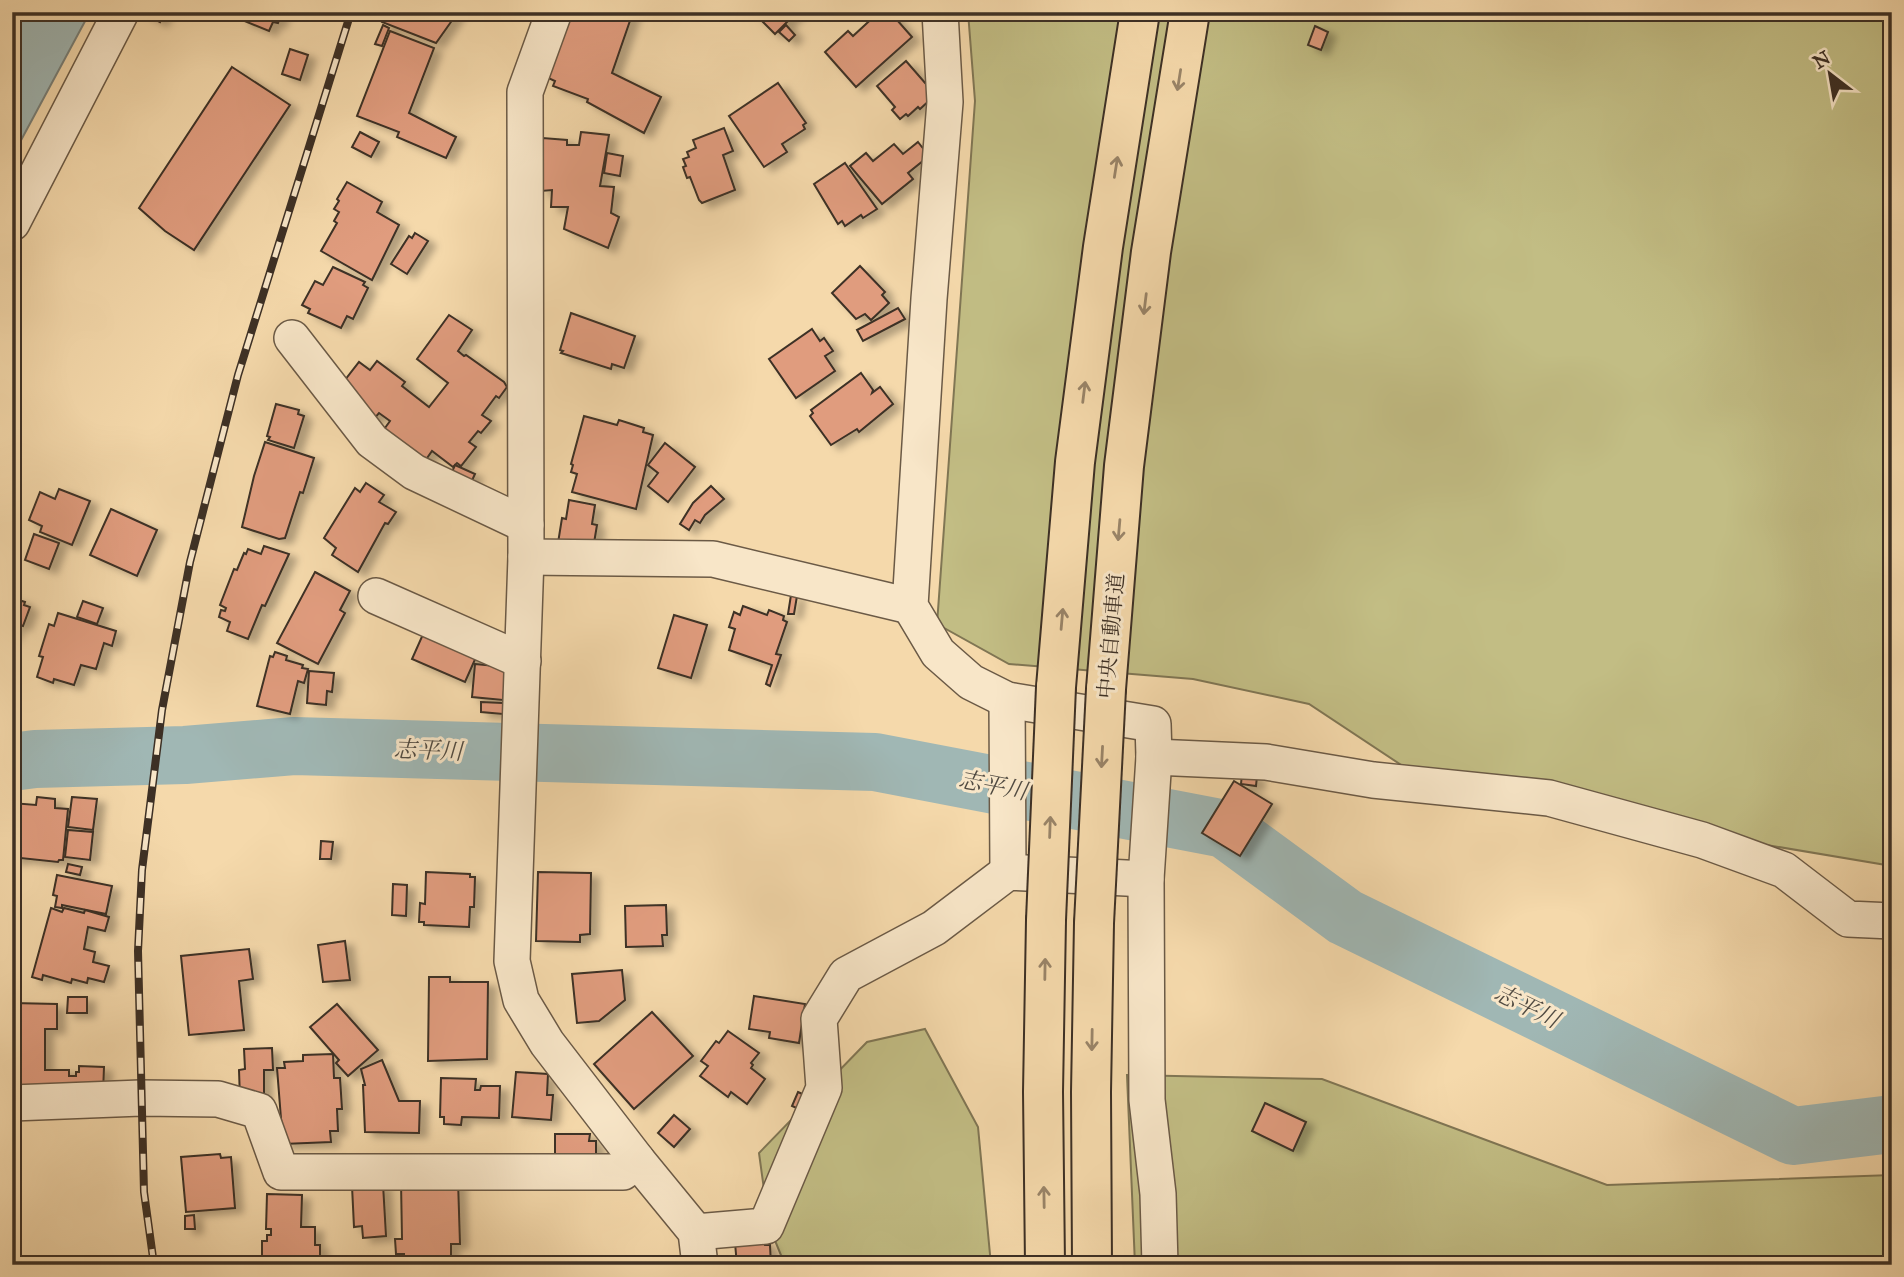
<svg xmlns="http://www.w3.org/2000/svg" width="1904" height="1277" font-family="'IM FELL Great Primer','Noto Serif JP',serif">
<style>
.green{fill:#c2bd84;stroke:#807654;stroke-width:2}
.water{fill:#a0b7b4;stroke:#78817b;stroke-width:2}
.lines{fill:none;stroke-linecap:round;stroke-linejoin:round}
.river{stroke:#a0b7b4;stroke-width:58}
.building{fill:#e09c7e;stroke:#3d3025;stroke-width:2;filter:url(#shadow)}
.minor-casing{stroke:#6b5a46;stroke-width:38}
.highway-casing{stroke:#3d3025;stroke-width:42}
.minor{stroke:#f8e6c8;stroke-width:35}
.highway{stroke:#f5d9ab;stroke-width:38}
.rail-casing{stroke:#3d3025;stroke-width:8}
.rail{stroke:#f8e6c8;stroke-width:5;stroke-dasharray:16;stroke-linecap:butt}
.highway-bridge-casing{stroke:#3d3025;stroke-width:42;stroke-linecap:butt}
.highway-bridge{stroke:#f5d9ab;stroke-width:38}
.oneway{stroke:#998468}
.labels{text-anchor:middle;stroke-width:6;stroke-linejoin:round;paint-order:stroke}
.street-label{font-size:21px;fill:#3d3025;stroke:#f8e6c8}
.water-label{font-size:23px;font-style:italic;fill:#514b42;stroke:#f8e6c8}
</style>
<defs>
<filter id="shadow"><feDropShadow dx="8" dy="4.5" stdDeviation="3.5" flood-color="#0004"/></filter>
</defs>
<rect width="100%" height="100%" fill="#f5d9ab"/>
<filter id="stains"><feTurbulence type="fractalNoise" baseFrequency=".00286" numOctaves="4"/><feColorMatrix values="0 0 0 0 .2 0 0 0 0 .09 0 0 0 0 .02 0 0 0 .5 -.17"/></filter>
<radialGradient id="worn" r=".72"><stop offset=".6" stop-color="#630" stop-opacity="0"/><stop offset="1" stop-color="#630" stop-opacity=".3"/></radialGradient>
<g class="green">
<polygon points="968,12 1892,12 1892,866 1439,790 1309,704 1193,679 1009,664 937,624 975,101"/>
<polygon points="925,1029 978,1127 991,1265 785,1265 769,1226 759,1153 867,1042"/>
<polygon points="1127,1075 1322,1079 1607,1185 1892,1175 1892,1265 1135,1265"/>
</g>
<polygon class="water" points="12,12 90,12 12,157"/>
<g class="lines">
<polyline class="river" points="12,762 35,759 185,755 294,746 875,762 1225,829 1345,917 1793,1136 1892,1124"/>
</g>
<g class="building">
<polygon points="141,12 164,12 160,22"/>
<polygon points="239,12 282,12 278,23 273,22 269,31 242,20 244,14"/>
<polygon points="386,12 458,12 436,43 382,22"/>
<polygon points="570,12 633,12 612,73 661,97 644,133 587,102 588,99 553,86 555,81 546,77"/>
<polygon points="753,12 797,12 775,34"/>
<polygon points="879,12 890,12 912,37 856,87 825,52 848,31 853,36"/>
<polygon points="383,25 389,28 382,46 375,44"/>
<polygon points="786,25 795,35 789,41 779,32"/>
<polygon points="1315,26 1328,32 1321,50 1308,45"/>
<polygon points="390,31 434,48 409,113 456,137 446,158 397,137 399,132 357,116"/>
<polygon points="290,49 308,55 300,80 282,74"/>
<polygon points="906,61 933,92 931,99 920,109 918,107 908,116 906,114 900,119 892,110 895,107 877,86"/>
<polygon points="232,67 290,105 194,250 165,231 139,208"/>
<polygon points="778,83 806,123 803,125 805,129 782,144 787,152 764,167 729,116"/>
<polygon points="724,128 733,151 723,155 735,190 702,203 699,200 690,177 687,178 683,167 686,166 683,159 689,157 687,152 696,148 693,140"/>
<polygon points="360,132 379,142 371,157 352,147"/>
<polygon points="581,132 609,135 600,186 614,187 611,213 619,217 608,248 564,229 568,207 551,207 552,190 541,191 543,138 567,140 567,145 579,145"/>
<polygon points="918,142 929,156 908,173 913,179 882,204 850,166 866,153 873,161 894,144 903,154"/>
<polygon points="607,153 623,156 620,176 604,173"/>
<polygon points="845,163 877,209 863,218 861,215 845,226 842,221 838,224 814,184"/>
<polygon points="347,182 382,202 377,212 399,225 372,280 321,251 337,223 334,221 339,212 334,209 339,201 337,199"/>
<polygon points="415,233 428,241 407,274 391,264 409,236 412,238"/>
<polygon points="860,266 885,292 882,295 889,303 871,320 865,314 856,319 832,293"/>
<polygon points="333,267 365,282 363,285 368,288 353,319 347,316 341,328 308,313 310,309 302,305 315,281 323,285"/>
<polygon points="898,308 905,319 863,341 857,330"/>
<polygon points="571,313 635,336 624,368 612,364 611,369 561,353 563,351 560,350"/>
<polygon points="449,315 472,330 458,351 464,356 466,355 504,382 507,387 499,398 496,396 482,415 491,421 481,433 478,431 469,442 476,447 461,466 457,463 453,467 432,451 418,471 377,439 390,421 379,413 366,428 338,389 359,362 370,370 377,361 405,382 402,386 429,407 448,383 417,359"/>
<polygon points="812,329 820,341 824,338 833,351 825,356 835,371 796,398 769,359"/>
<polygon points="861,373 873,390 872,393 880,387 893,404 859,432 857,429 831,445 810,416 813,413 811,410"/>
<polygon points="276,404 299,410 298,414 304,416 294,448 268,440 270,437 267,436"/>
<polygon points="584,416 617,425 619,420 644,428 643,432 653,435 636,509 572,492 577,474 571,472 573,465 571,464"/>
<polygon points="265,442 314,458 303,493 300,492 285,538 279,539 242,527 254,476"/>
<polygon points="665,443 695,467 668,502 648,486 658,473 648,465"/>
<polygon points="455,465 475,474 468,489 448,481"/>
<polygon points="366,483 384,495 379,502 396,512 388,524 385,523 358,572 332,555 336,548 324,538 355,488 360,492"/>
<polygon points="711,486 724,499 705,515 700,523 695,520 689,530 680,524 693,503"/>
<polygon points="59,489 90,501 72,545 40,532 42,526 29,520 40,492 55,499"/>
<polygon points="569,500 595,505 592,524 597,525 593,549 558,543 562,518 566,519"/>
<polygon points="111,509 157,530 137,576 90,555"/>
<polygon points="34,534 59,543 49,569 25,560"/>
<polygon points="264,546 289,554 265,606 262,605 248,639 227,631 230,622 219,617 221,610 225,611 226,608 220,605 234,569 237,570 244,553 246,554 248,549 261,554"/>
<polygon points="315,572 350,591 340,610 345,613 318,664 277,643"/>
<polygon points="791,595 797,596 794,614 788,614"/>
<polygon points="12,598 25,602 24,605 30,607 23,626 17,624 12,638"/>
<polygon points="83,601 103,608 97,624 77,617"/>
<polygon points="743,606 767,615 769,610 784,616 783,620 787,622 776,654 781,655 770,686 766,684 772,665 729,650 735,629 729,627 734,612 740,615"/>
<polygon points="58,613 116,631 112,646 104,643 96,669 81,665 74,685 54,679 53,683 37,677 43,657 39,656 49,624 54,626"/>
<polygon points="674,615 707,625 691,678 658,668"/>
<polygon points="424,632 477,655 465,682 412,659"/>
<polygon points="275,652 287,656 286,660 303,665 302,668 308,669 304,683 298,681 290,714 257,706 270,656 273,657"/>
<polygon points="475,664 506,667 503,700 472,697"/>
<polygon points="309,671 334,673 332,692 327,691 326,705 307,703"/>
<polygon points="481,702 503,703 503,714 481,712"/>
<polygon points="1242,774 1257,776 1256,786 1241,784"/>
<polygon points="1234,781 1272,804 1240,856 1202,833"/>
<polygon points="37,797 55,799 55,808 68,809 63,860 59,860 58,862 21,858 20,860 12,859 12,803 36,805"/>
<polygon points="72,797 97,799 93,830 68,827"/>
<polygon points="68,830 93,832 90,860 65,857"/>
<polygon points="321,841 333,842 331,859 320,859"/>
<polygon points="68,864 82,867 80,875 66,872"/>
<polygon points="426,872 470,874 470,877 475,877 474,907 470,907 469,927 424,925 424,922 419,922 420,903 425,904"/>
<polygon points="538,872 591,873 590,934 580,935 580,942 536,941"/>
<polygon points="57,875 112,886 106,914 62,905 62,908 55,907 57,896 53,895"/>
<polygon points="393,884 407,885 406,916 392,915"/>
<polygon points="666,905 667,935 662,935 663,946 626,947 625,906"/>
<polygon points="51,908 62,912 64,908 84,913 85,910 109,917 105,931 88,927 84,949 95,952 93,962 109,966 104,982 88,978 87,983 72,979 71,983 43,975 42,980 32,977"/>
<polygon points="345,941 350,980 323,982 318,945"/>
<polygon points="249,949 253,979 239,981 244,1030 189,1035 181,956"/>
<polygon points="622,970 625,1000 599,1021 577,1023 572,974"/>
<polygon points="429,977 450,977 450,982 488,982 487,1059 428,1061"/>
<polygon points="754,996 805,1004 799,1043 769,1038 770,1032 749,1029"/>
<polygon points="68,997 87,997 87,1013 67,1013"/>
<polygon points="12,1003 57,1004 57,1029 45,1029 45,1070 69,1070 69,1076 76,1076 76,1072 79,1072 79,1066 104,1067 103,1093 12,1089"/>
<polygon points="337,1004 378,1050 348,1076 336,1063 339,1060 310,1027"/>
<polygon points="652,1012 693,1056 634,1109 594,1064"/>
<polygon points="728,1031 759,1053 751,1063 753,1065 751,1068 765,1079 747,1104 731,1092 728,1097 700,1076 708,1066 701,1061 716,1041 719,1043"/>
<polygon points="272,1048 273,1070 264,1070 264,1098 240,1099 239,1070 245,1069 244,1049"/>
<polygon points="333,1054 334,1078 340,1078 342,1109 337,1109 338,1131 330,1131 331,1142 283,1144 277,1068 285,1068 284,1062 303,1061 303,1055"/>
<polygon points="382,1060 399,1101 420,1101 419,1133 365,1132 363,1085 365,1085 361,1069"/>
<polygon points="516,1072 548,1074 547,1095 553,1095 551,1120 512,1117"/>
<polygon points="441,1078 476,1079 475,1090 480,1090 481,1086 500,1086 499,1118 462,1117 461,1125 444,1124 444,1117 440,1117"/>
<polygon points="798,1092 809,1097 803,1111 792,1106"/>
<polygon points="1265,1103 1306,1122 1293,1151 1252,1131"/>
<polygon points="674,1115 690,1129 674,1147 658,1133"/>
<polygon points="555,1134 590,1134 589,1141 596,1141 596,1159 555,1163"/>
<polygon points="220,1154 221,1158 231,1157 235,1208 186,1212 181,1157"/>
<polygon points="458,1180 460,1244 451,1244 451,1257 446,1257 447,1265 404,1265 404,1254 396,1254 395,1239 402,1239 401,1182"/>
<polygon points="383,1184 386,1236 363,1238 362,1226 354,1227 352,1186"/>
<polygon points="267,1194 302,1195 301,1227 315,1227 315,1245 320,1245 320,1265 262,1265 262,1241 267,1241 267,1235 271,1235 271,1229 266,1229"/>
<polygon points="194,1215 195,1229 185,1229 185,1216"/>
<polygon points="764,1240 765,1245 770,1245 771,1265 737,1265 735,1243"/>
</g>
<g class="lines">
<defs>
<g id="minor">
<polyline points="554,12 525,92 526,557 512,961 521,1000 547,1043 637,1160 696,1232 700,1265"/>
<polyline points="940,12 945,102 929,299 910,606 938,653 971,682 1007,700 1153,724 1154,757 1146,879 1147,1100 1158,1194 1160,1265"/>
<polyline points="12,223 121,12"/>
<polyline points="292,338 372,441 414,472 526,525"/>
<polyline points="526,557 713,559 910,606"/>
<polyline points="376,596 523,661"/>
<polyline points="1007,700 1008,872"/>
<polyline points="1154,757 1266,762 1373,780 1549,798 1702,840 1784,870 1848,919 1892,921"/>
<polyline points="12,1103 141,1098 218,1099 259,1111 281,1172 623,1172 637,1160"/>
<polyline points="696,1232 766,1226 824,1088 819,1019 846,975 934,928 1008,872 1146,879"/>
</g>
<g id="highway">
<polyline points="1056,687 1075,462 1103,247 1140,12"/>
<polyline points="1106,689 1124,466 1151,252 1190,12"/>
<polyline points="1045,1265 1043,1092 1046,920"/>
<polyline points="1092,1265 1091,1092 1094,923"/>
</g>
</defs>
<use href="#minor" class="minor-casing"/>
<use href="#highway" class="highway-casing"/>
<use href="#minor" class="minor"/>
<use href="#highway" class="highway"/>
<defs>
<polyline id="rail" points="154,1265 144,1192 138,951 142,870 162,710 190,562 238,375 351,12"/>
</defs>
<use href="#rail" class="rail-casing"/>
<use href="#rail" class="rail"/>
<defs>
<g id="highway-bridge">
<polyline points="1046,920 1056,687"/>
<polyline points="1094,923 1106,689"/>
</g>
</defs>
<use href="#highway-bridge" class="highway-bridge-casing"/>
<use href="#highway-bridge" class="highway-bridge"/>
</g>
<defs><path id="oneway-shaft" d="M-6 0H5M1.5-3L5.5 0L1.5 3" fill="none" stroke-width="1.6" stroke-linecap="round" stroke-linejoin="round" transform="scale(1.75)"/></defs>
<g class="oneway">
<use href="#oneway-shaft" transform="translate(1179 80) rotate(99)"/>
<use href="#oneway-shaft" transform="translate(1116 167) rotate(-81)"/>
<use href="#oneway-shaft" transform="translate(1145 304) rotate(97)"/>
<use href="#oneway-shaft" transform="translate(1084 392) rotate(-83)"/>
<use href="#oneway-shaft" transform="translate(1119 530) rotate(95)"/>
<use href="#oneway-shaft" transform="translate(1062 619) rotate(-85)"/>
<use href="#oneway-shaft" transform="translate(1102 757) rotate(93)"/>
<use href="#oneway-shaft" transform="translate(1050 827) rotate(-88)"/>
<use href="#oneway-shaft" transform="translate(1045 969) rotate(-89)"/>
<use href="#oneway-shaft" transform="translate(1092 1040) rotate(91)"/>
<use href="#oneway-shaft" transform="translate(1044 1197) rotate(-91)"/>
</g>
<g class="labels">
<g class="street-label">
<text transform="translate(1111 636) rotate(-85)" y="7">中央自動車道</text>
</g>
<g class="water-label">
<text transform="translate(428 750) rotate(2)" y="8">志平川</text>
<text transform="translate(993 785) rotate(11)" y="8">志平川</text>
<text transform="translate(1527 1006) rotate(26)" y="8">志平川</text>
</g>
</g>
<rect width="1904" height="1277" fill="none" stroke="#f5d9ab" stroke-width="42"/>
<rect x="14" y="14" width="1876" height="1249" fill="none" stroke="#3d3025" stroke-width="3.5"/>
<rect x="21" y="21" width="1862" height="1235" fill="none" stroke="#3d3025" stroke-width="2"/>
<g transform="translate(1830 74) rotate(329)" stroke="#f8e6c8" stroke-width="5" paint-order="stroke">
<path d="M0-5L12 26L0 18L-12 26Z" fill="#3d3025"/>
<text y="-10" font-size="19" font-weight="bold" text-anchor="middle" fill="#3d3025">N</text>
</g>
<rect width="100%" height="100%" filter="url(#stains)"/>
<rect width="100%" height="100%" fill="url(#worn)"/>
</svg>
